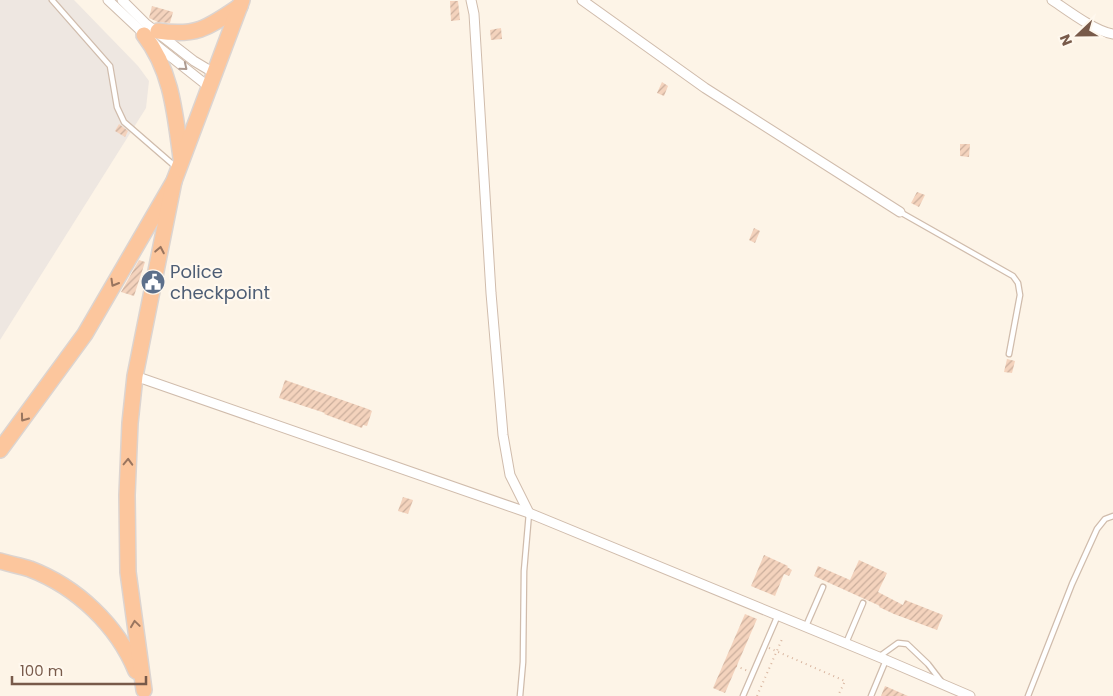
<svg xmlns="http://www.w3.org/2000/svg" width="1113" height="696" font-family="Poppins,sans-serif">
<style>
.industrial{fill:#eee7e1}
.building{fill:url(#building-hatch)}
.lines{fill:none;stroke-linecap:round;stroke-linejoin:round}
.service-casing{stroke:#d0bcac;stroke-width:7}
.minor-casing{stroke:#d0bcac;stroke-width:11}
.trunk-casing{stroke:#dcd4d0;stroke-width:18}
.path{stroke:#d9b6a0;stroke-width:2;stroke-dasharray:1 4;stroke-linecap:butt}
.service{stroke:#fff;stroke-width:4.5}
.minor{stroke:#fff;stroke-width:9}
.trunk{stroke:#fcc69d;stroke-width:15}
.oneway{stroke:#ae9c92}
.oneway2{stroke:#99755f}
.labels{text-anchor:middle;stroke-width:4.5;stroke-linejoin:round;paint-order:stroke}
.service-label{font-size:18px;fill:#4e5e75;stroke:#fff8ee;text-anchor:start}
</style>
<defs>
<pattern id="building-hatch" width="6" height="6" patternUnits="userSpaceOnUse" patternTransform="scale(1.25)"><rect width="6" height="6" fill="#f4d3bd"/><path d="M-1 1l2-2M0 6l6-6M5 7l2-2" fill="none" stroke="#caae9c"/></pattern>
</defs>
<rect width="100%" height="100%" fill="#fdf4e7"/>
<polygon class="industrial" points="0,0 74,0 138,66 149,81 146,108 0,340"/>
<g class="building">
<polygon points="450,1 458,1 460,20 451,21"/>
<polygon points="152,6 173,12 170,23 158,22 149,18"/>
<polygon points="501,28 502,39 491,40 490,30"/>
<polygon points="662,82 668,86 664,96 657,93"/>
<polygon points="119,124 128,131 125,137 115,131"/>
<polygon points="960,144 970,144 969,157 960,156"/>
<polygon points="917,192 925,195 919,207 911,203"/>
<polygon points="754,228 760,231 755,243 749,240"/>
<polygon points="139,260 145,262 134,296 121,292"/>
<polygon points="1007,359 1015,361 1012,373 1004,372"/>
<polygon points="285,380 368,409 372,411 367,426 363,425 362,428 324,414 325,413 279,398"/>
<polygon points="403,497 413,500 408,514 398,511"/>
<polygon points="764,555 788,566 787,567 792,570 789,576 784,574 775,596 751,586"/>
<polygon points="859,560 887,573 878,592 903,605 905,600 943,615 937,630 894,614 879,607 880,606 814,576 818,566 850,580"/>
<polygon points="745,614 757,619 725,693 713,688"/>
<polygon points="885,686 908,696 881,696"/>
</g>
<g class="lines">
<defs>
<g id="service">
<polyline points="52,0 110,66 117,107 124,122 177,168"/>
<polyline points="900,212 1013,276 1018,283 1020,295 1009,354"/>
<polyline points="806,626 823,587"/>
<polyline points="846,643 863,603"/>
<polyline points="880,656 898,643 907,644 928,664 941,681"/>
<polyline points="520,696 523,662 524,571 529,513"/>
<polyline points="743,696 778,615"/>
<polyline points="871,696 886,660"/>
<polyline points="1028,696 1072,584 1097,529 1105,519 1113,516"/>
</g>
<g id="minor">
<polyline points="108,0 156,45 209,87"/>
<polyline points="122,0 145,23 194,61 214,73"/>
<polyline points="471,0 474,14 491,293 503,435 510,475 529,513"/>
<polyline points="582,0 705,88 900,212"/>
<path d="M 1052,0 C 1067,10 1096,32 1113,34"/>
<polyline points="135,376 529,513 879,657 970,696"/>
</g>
<g id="trunk">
<path d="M 158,31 C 197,37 209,27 240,6"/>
<path d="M 144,35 C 172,71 175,114 181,158"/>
<polyline points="0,450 85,334 174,181 242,0"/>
<path d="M 0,561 C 10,564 21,566 30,569 C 77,587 117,625 136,671"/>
<polyline points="144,690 128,572 127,495 130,423 135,376 174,181"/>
</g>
</defs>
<use href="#service" class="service-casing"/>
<use href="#minor" class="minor-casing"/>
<use href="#trunk" class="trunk-casing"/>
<g class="path">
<polyline points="769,648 845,681 838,696"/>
<polyline points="736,666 748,671"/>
<polyline points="757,696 783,637"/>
</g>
<use href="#service" class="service"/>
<use href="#minor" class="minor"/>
<use href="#trunk" class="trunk"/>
</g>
<defs><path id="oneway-chevron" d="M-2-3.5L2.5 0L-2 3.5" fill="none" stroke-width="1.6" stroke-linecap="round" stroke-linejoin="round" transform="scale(1.25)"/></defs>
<use class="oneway" href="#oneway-chevron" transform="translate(184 67) rotate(39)"/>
<g class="oneway2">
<use href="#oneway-chevron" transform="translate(160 250) rotate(-79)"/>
<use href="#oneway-chevron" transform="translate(114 283) rotate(120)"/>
<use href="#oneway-chevron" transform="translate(24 418) rotate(126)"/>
<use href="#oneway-chevron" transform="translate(128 462) rotate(-88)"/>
<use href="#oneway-chevron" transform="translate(135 624) rotate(-98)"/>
</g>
<defs>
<symbol id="civic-disc" viewBox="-11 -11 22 22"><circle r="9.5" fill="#5c6f8a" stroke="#fff8ee"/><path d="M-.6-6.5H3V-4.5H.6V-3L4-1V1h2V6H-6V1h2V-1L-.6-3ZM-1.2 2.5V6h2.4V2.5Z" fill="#fff"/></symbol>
</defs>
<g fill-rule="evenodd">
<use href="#civic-disc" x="139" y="268" width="28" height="28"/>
</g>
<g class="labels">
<g class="service-label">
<text x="170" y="278">Police<tspan x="170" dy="21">checkpoint</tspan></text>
</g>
</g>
<g transform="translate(1078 35) rotate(248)" stroke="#fff8ee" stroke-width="4" paint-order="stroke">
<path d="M0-4L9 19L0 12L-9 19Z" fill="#785a4a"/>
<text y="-8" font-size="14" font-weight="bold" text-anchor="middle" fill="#785a4a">N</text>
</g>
<path d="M12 676v8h134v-8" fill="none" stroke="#785a4a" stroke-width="2.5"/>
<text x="20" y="676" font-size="15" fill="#785a4a" stroke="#fff8ee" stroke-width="4" paint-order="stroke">100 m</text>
</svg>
